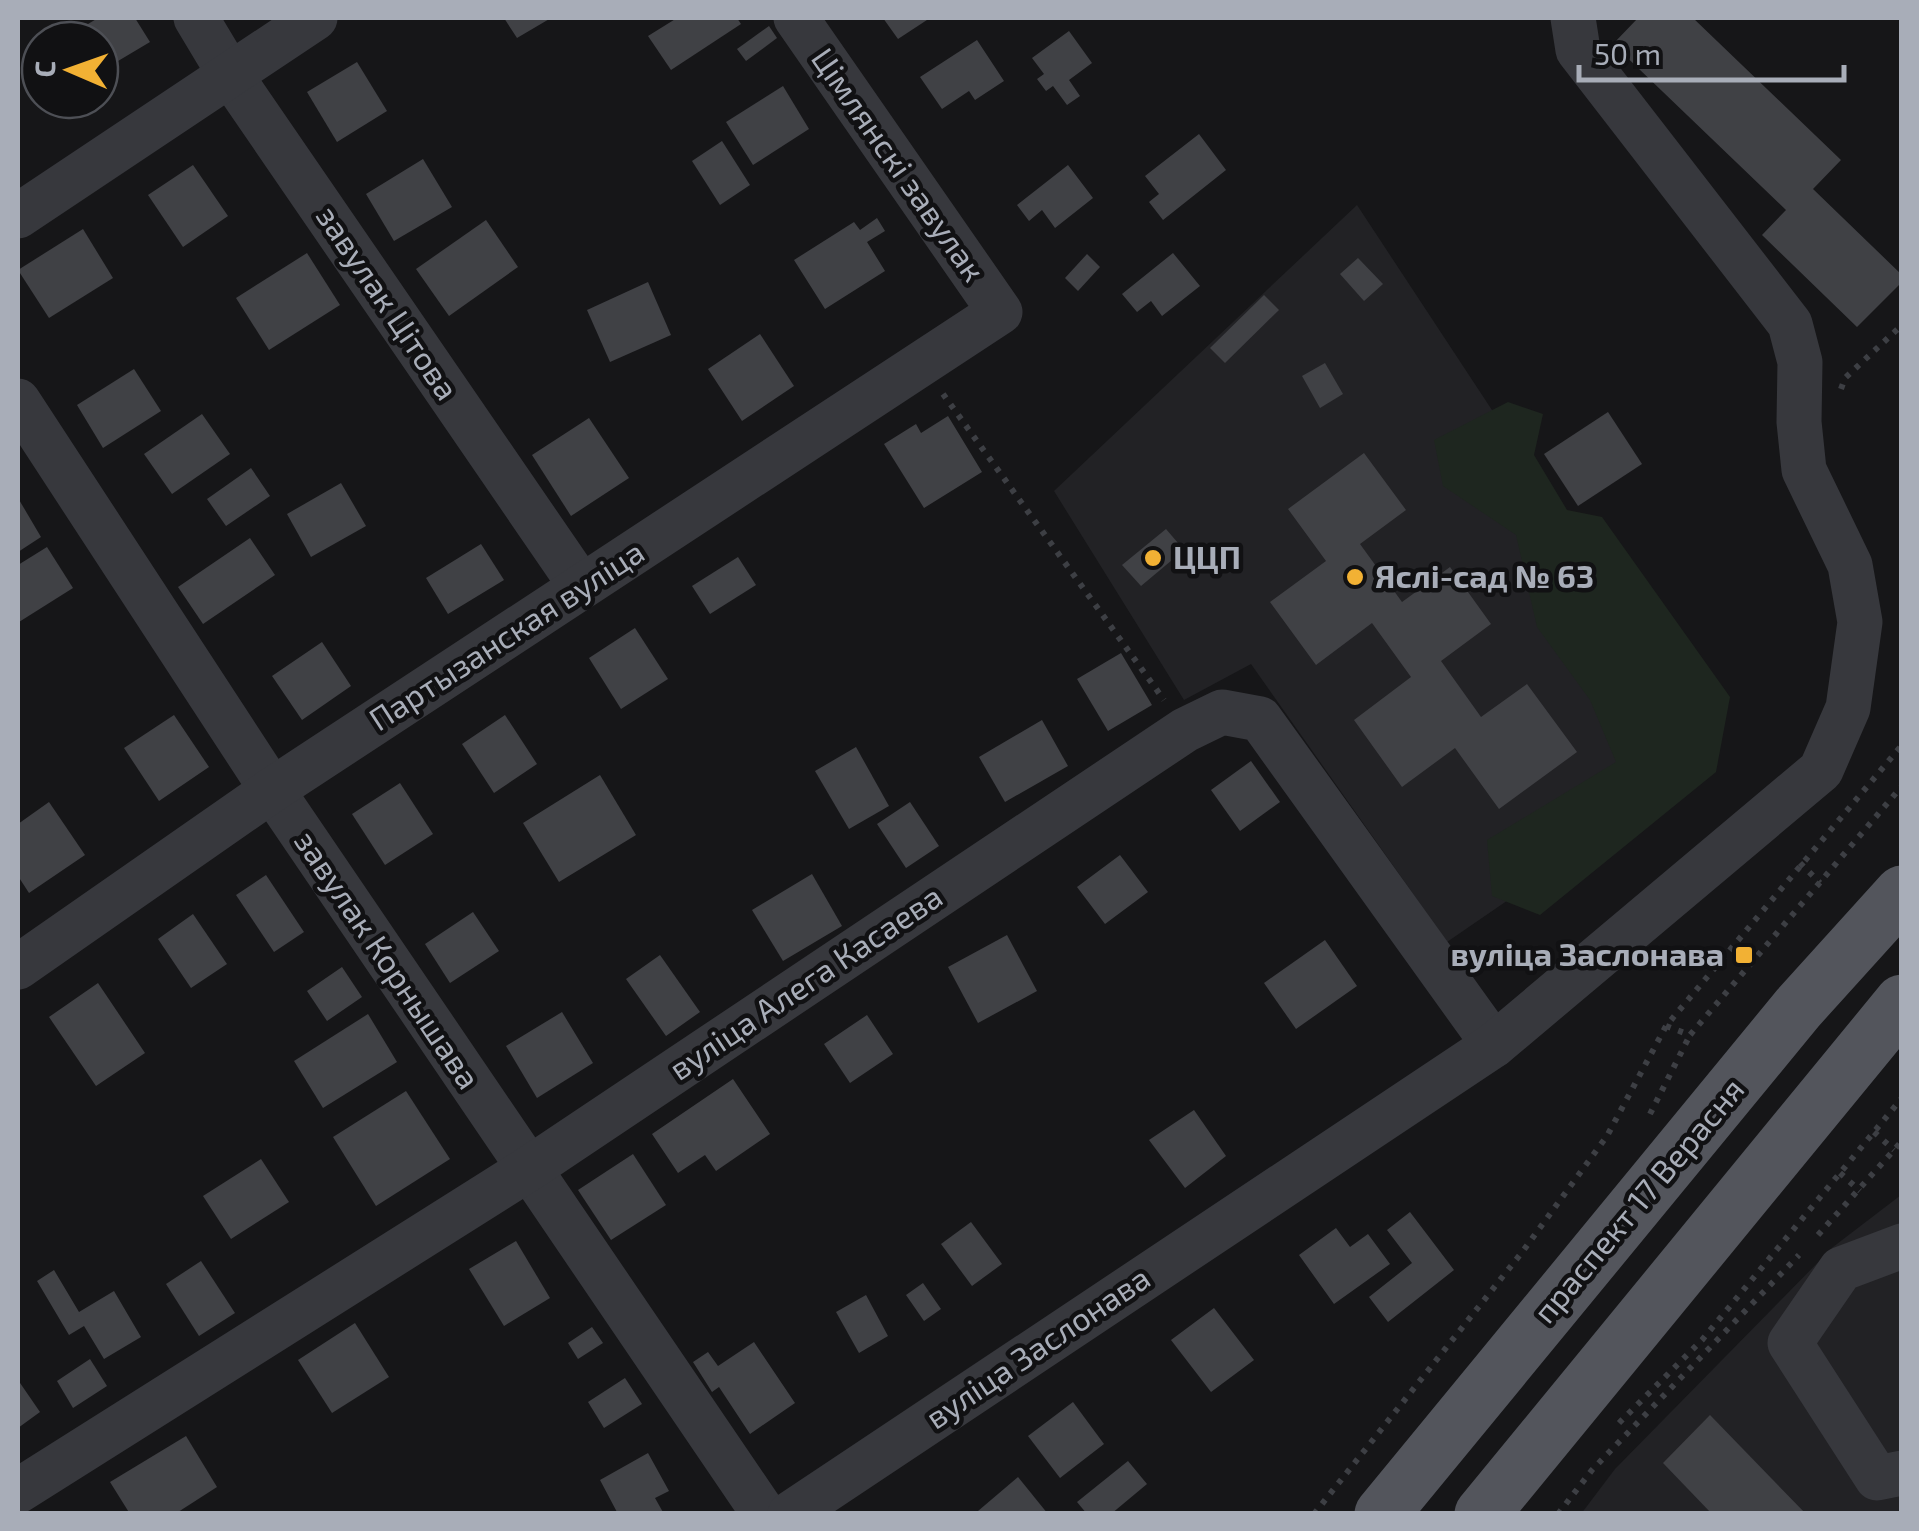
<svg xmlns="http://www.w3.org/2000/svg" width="1919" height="1531" font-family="'Exo 2',sans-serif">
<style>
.built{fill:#222225}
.green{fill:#1e261f}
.building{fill:#404145}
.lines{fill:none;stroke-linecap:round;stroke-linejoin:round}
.path{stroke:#3d3f44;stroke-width:6;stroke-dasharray:5 8;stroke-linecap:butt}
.minor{stroke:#37383d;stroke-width:45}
.major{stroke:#53555c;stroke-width:55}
.poi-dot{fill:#f2b134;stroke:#111113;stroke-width:4}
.labels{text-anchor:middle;stroke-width:9;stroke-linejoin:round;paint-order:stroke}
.street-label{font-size:32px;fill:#a8adb8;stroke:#111113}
.poi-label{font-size:32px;font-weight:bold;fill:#a8adb8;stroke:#111113;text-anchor:start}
</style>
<rect width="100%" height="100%" fill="#161618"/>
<g class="built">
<polygon points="1357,205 1719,755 1447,942 1251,664 1184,700 1054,491"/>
<polygon points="1901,1195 1901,1513 1581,1514 1615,1469 1833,1247"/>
</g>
<polygon class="green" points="1508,402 1543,414 1534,455 1567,510 1602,517 1730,697 1716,772 1540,915 1492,896 1487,840 1616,762 1590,700 1537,627 1516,535 1443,486 1434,440"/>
<g class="building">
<polygon points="98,18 135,18 150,42 108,67 100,54 100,40 91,40 83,27"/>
<polygon points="504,18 551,18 517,38"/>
<polygon points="677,18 737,18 741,24 671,70 648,36"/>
<polygon points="883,18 930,18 898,39"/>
<polygon points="1638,18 1693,18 1841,160 1813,189 1902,275 1902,282 1857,327 1762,235 1786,210 1613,44"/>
<polygon points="769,26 777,38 746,61 737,49"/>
<polygon points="1069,31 1092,63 1069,80 1080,96 1067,105 1053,86 1046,91 1037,79 1044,74 1032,58"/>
<polygon points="977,40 1004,81 975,100 969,91 942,109 920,77"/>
<polygon points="357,62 387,111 337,142 307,92"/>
<polygon points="783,86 809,129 753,165 726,122"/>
<polygon points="1199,134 1226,170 1163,220 1149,202 1159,194 1145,176"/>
<polygon points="722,141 750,185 720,205 692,161"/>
<polygon points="423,159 452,207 394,241 366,194"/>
<polygon points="193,165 228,216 183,247 148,195"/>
<polygon points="1068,165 1093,198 1055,228 1042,210 1029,221 1017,205"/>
<polygon points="877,218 885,231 867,242 885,271 825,309 794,260 854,222 860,230"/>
<polygon points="486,220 518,267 449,316 416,269"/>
<polygon points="83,229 113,278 49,318 18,270"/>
<polygon points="307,253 340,305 269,350 236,298"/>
<polygon points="1173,253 1200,286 1162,316 1151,301 1137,312 1122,294"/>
<polygon points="1087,254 1100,267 1078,291 1065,278"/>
<polygon points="1358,258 1383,284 1364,301 1340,274"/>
<polygon points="648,282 671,335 610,362 587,310"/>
<polygon points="1264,295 1279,310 1225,363 1210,348"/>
<polygon points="760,334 794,386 742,421 708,369"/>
<polygon points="1325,363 1343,394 1320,408 1302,376"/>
<polygon points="134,369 161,411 103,448 77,405"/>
<polygon points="1608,412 1642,464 1578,506 1544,454"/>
<polygon points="202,414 230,454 172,494 144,454"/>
<polygon points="948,416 982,472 924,508 884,444 916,424 921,433"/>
<polygon points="589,418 629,478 571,516 532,455"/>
<polygon points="1364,453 1406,510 1360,544 1402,602 1450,567 1491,624 1441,661 1481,717 1527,684 1577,752 1499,809 1455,748 1402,787 1354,720 1411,677 1372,623 1316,665 1270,602 1326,561 1288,509"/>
<polygon points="251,468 270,496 226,526 207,499"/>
<polygon points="341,483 366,526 311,557 287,514"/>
<polygon points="18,498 41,537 18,552"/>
<polygon points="1166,529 1184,550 1141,586 1122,565"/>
<polygon points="250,538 275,575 203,624 178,587"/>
<polygon points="481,544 504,580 448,614 426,578"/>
<polygon points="47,547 73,588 19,622 18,565"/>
<polygon points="738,557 756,585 710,614 692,586"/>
<polygon points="635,628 668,679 621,709 589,658"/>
<polygon points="322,642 351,686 302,720 272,676"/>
<polygon points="1121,653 1152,705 1108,731 1077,679"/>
<polygon points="174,715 209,767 159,801 124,748"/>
<polygon points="505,715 537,764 494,793 462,744"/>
<polygon points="1042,720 1068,766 1005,802 979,757"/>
<polygon points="856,747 889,806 849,829 815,771"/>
<polygon points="1251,761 1280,802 1240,831 1211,790"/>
<polygon points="600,775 636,835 559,882 523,823"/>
<polygon points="400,783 433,834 385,865 352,814"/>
<polygon points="49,802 85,855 29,893 18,876 18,824"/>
<polygon points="910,802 939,846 906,868 877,824"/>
<polygon points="1120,855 1148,892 1105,924 1077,887"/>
<polygon points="812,874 842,926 783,961 752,910"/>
<polygon points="266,875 304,932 274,952 236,895"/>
<polygon points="473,912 499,951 450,983 425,944"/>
<polygon points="193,914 227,964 191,988 158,939"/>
<polygon points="1007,935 1037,991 978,1023 948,967"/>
<polygon points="1325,940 1357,986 1296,1029 1264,983"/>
<polygon points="660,955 700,1012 666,1036 626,979"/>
<polygon points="342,967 362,997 327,1021 307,991"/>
<polygon points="98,983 145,1053 96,1086 49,1017"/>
<polygon points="562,1012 593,1063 537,1098 506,1046"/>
<polygon points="368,1014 397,1062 323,1108 294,1061"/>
<polygon points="867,1015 893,1054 850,1083 824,1044"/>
<polygon points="733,1079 770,1134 716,1171 705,1155 678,1173 652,1134"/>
<polygon points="406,1091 450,1159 376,1206 333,1137"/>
<polygon points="1194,1110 1226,1156 1185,1188 1149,1140"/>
<polygon points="633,1154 666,1205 611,1240 578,1190"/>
<polygon points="261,1159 289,1202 231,1239 203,1196"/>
<polygon points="1410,1212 1454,1270 1388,1322 1369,1297 1412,1263 1387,1230"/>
<polygon points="971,1222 1002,1264 972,1286 941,1244"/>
<polygon points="1336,1228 1350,1247 1368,1234 1390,1264 1334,1304 1299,1255"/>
<polygon points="516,1241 550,1298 504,1326 469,1269"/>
<polygon points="201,1261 235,1313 199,1336 166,1284"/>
<polygon points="54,1270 79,1312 114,1291 141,1337 104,1359 84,1326 69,1335 37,1281"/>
<polygon points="923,1283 941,1309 924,1321 906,1295"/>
<polygon points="866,1295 888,1336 859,1353 836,1312"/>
<polygon points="1214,1308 1254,1360 1211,1392 1171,1340"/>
<polygon points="355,1323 389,1377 332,1413 298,1360"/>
<polygon points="592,1327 603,1343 578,1359 568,1343"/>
<polygon points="754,1342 795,1403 750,1434 719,1387 712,1392 693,1362 708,1352 718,1366"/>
<polygon points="90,1359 107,1386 73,1408 57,1381"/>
<polygon points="625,1378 642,1404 604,1428 588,1402"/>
<polygon points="18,1380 40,1412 18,1428"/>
<polygon points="1073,1402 1104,1444 1060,1478 1028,1436"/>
<polygon points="1710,1415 1806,1514 1712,1514 1663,1463"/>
<polygon points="186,1436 217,1487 175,1514 130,1514 110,1482"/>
<polygon points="648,1453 669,1491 655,1498 664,1514 618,1514 600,1480"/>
<polygon points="1128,1461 1147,1484 1111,1514 1087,1514 1077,1502"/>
<polygon points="1018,1477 1048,1514 981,1514 978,1511"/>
</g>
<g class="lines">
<g class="path">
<polyline points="1841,389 1845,378 1902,325"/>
<polyline points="943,394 1164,700"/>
<polyline points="1800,863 1820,883"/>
<polyline points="1666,1026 1690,1035 1902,786"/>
<polyline points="1650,1114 1690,1035"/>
<polyline points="1874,1132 1894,1150"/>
<polyline points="1840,1173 1860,1191"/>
<polyline points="1818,1235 1902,1141"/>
<polyline points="1619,1423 1702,1340 1902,1098"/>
<polyline points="1314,1514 1523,1251 1607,1136 1666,1026 1902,745"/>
<polyline points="1558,1514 1592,1470 1799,1255"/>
</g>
<g class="minor">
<polyline points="196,18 229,73 581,586"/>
<polyline points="18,216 315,18"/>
<polyline points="18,401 272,790 764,1514"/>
<polyline points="18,967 272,790 1000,312 796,18"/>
<polyline points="1902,1246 1841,1269 1790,1343 1877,1478 1902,1473"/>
<polyline points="18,1491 530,1168 1185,730 1222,712 1260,719 1494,1045"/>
<polyline points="790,1514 1494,1045 1821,770 1848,708 1860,622 1850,565 1804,470 1799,422 1800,362 1790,324 1578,50 1573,18"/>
</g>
<g class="major">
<polyline points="1382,1514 1798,1008 1902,893"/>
<polyline points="1482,1514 1902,1002"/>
</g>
</g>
<g class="poi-dot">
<circle cx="1153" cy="558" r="10"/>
<circle cx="1355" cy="577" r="10"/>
<rect x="1734" y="945" width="20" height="20" rx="5"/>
</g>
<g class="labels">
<g class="street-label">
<text transform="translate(898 165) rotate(55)" y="11">Цімлянскі завулак</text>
<text transform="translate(387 303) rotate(56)" y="11">завулак Цітова</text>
<text transform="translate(507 636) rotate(-33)" y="11">Партызанская вуліца</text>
<text transform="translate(387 960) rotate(56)" y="11">завулак Корнышава</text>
<text transform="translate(806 983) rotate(-34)" y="11">вуліца Алега Касаева</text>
<text transform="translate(1639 1201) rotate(-50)" y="11">праспект 17 Верасня</text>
<text transform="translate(1038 1348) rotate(-34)" y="11">вуліца Заслонава</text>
</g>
<g class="poi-label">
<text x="1173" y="569">ЦЦП</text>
<text x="1375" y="588">Яслі-сад № 63</text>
<text x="1724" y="966" text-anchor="end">вуліца Заслонава</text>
</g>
</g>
<rect width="1919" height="1531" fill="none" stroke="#a8adb8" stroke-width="40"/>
<g transform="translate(70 70) rotate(272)"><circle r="48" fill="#111113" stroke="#4d4f55" stroke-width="2.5"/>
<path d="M0-8L18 38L0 25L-18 38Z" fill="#f2b134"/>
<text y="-15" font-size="28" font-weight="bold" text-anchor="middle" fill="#a8adb8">С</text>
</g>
<path d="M1579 65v15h265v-15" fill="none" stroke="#a8adb8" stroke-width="5"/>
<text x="1594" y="65" font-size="30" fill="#a8adb8" stroke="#111113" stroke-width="8" paint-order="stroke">50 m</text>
</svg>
